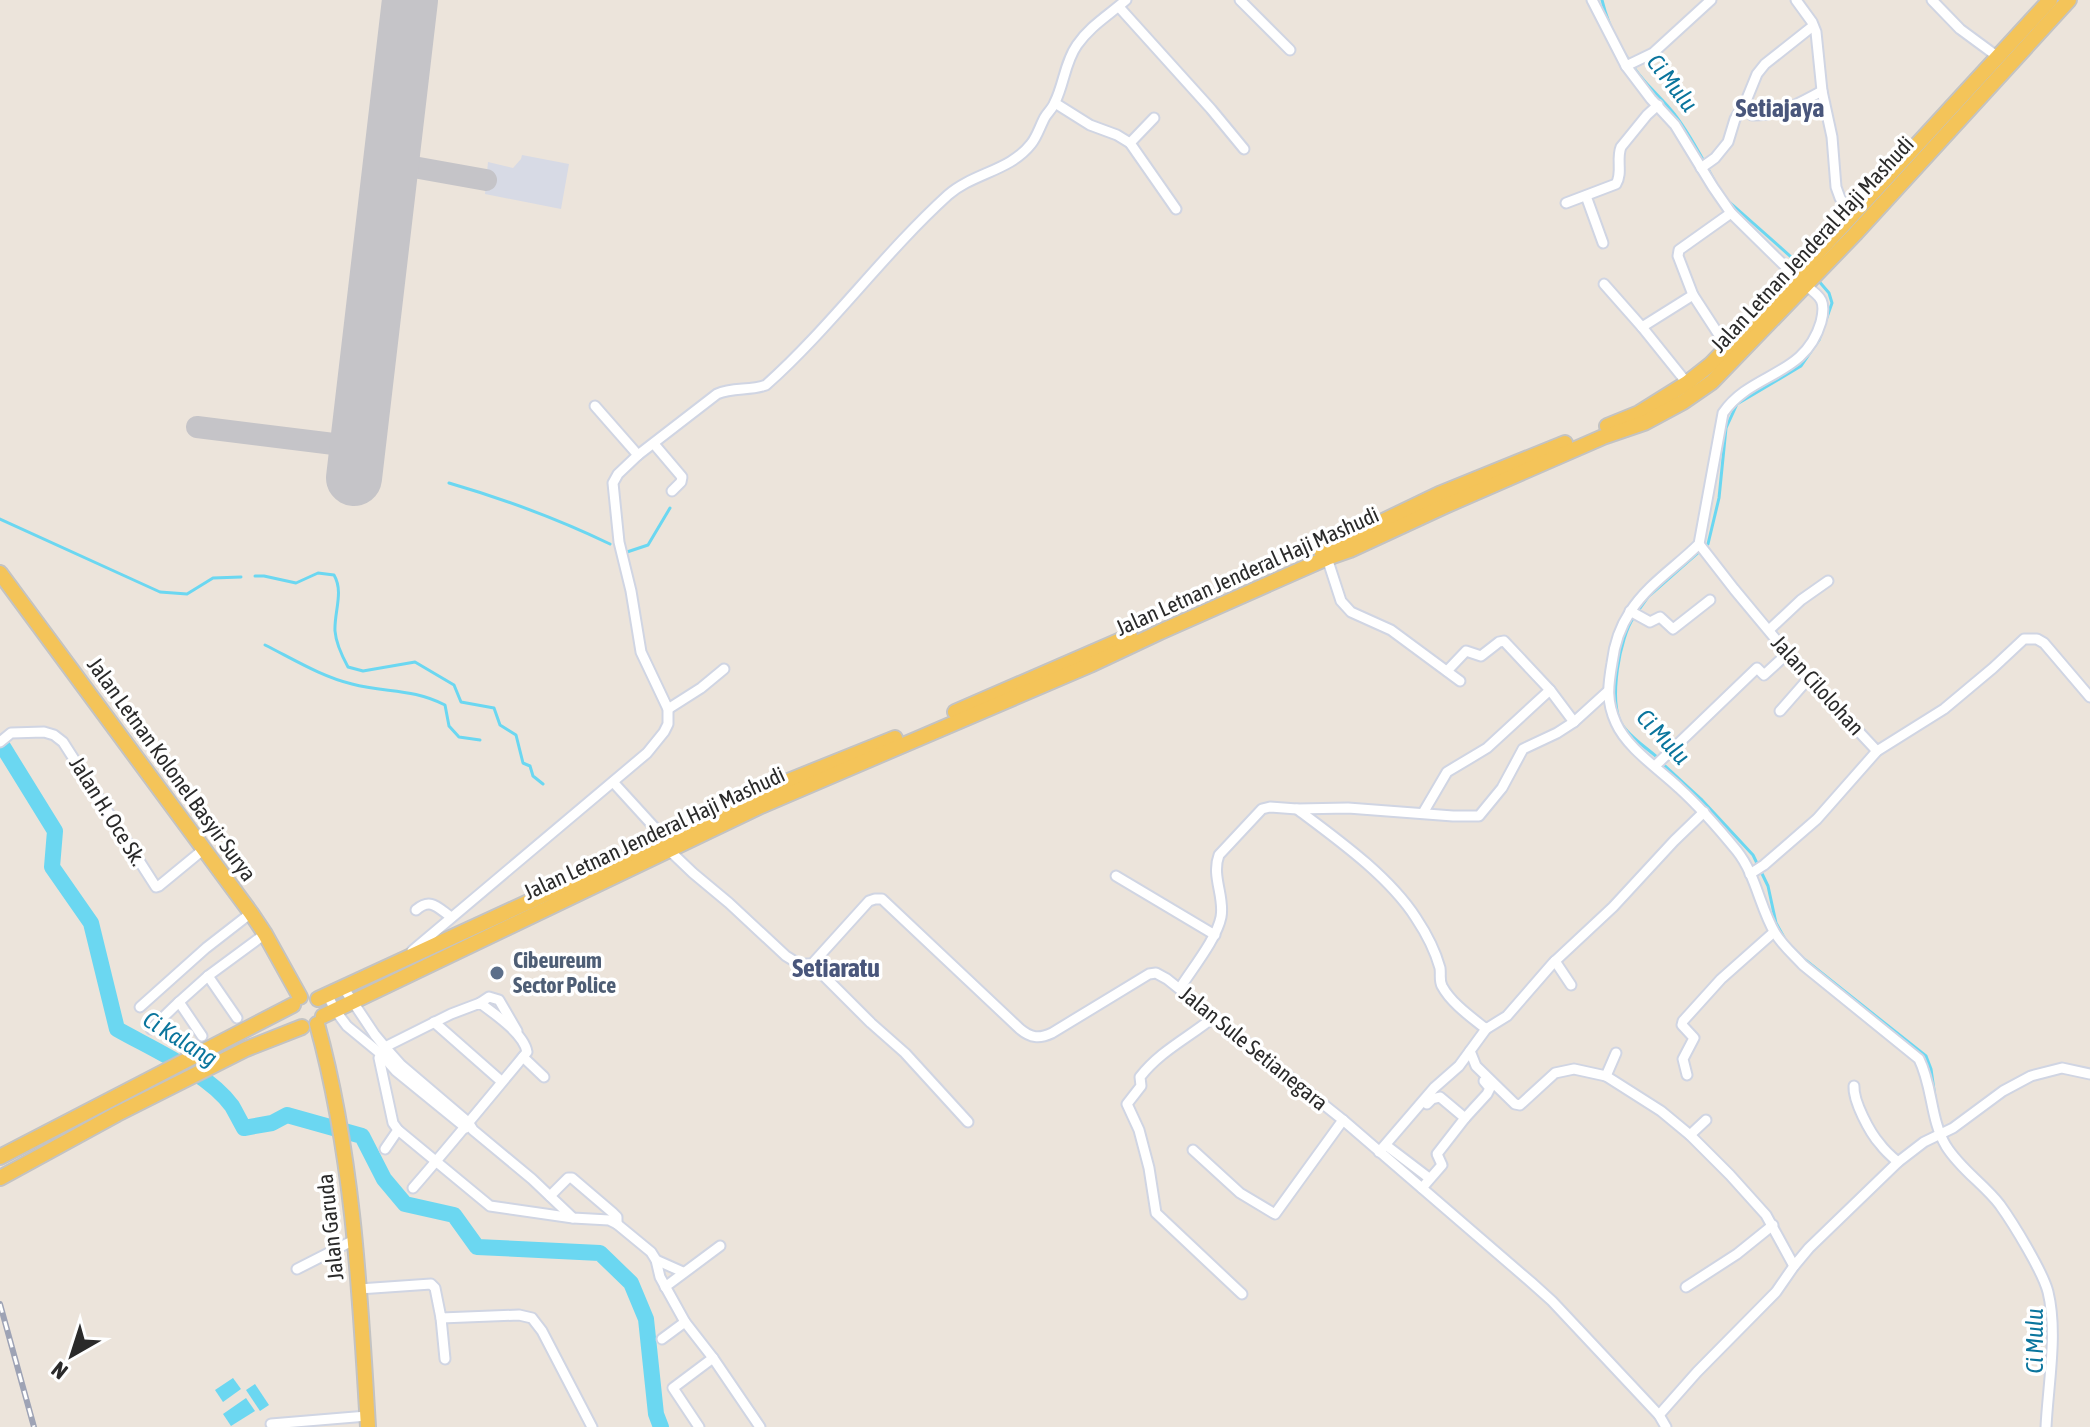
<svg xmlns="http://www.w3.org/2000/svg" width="2090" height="1427" font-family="'Asap Condensed',sans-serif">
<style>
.airport{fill:#d7dae5}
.water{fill:#6bd7f1}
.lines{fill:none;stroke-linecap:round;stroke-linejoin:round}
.stream{stroke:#6bd7f1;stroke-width:3}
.river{stroke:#6bd7f1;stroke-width:16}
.taxiway{stroke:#c5c4c8;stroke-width:22}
.runway{stroke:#c5c4c8;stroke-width:56}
.street-casing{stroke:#d0d5e3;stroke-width:13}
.primary-casing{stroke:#c3c3c3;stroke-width:18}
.street{stroke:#fff;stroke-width:9}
.primary{stroke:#f4c459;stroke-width:14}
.rail-casing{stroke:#9ea3b5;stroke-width:6}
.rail{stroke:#fff;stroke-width:3;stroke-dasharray:9;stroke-linecap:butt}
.service-dot{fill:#5c6f8a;stroke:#fff;stroke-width:3}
.labels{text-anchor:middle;stroke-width:7;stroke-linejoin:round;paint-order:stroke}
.street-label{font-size:22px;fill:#2a2a2a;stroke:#fff}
.service-label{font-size:22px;font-weight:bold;fill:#4e5e75;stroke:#fff;text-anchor:start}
.water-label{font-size:24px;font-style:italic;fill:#0a759d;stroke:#fff}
.quarter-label{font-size:26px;font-weight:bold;fill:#49567b;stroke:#fff}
</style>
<rect width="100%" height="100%" fill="#ece4db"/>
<polygon class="airport" points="522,155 569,164 561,209 485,194 488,162 513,168 521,159"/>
<g class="water">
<polygon points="233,1378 241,1389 223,1402 215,1390"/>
<polygon points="255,1384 269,1405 260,1411 246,1390"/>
<polygon points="246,1398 255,1411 231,1426 223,1414"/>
</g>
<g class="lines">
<g class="stream">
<path d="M 1602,0 C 1609,30 1626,60 1646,83 C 1656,94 1667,104 1675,115 C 1691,136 1702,158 1714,180"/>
<polyline points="1727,200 1799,264"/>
<path d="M 449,483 C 504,499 558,519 610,544"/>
<polyline points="0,519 160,592 187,594 213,578 241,577"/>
<polyline points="624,553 648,545 670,508"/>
<path d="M 255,576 L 264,576 L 296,583 L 318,573 L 334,575 C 344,592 334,612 335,631 C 336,644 342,656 348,667 L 363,671 L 415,662 L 454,685 L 461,702 L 494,708 L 500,725 L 516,735 L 523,763 L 530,766 L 533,776 L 543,784"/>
<polyline points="1638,611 1648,597 1708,544 1719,498 1726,428 1737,404 1801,366 1819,340 1832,303 1829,293 1817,279"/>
<path d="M 1634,617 C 1619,638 1609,700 1621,723 C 1629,737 1646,747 1658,758"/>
<path d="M 265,645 C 293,659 322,677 352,684 C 386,693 412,688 445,705 L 449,726 L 459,737 L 480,740"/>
<polyline points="1663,764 1701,799 1753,855 1768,886 1776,923 1786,941 1804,959 1926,1056 1931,1069 1935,1097"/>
</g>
<path class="river" d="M 0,742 L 55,831 L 52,867 L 91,923 L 117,1029 C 152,1049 208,1073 232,1106 C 236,1113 240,1121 244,1128 L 272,1123 L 287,1115 L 362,1136 L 384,1179 L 405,1204 L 454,1215 L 477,1247 L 600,1253 L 631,1283 L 646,1319 L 656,1414 L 661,1427"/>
<g class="taxiway">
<polyline points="391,163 486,180"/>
<polyline points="197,427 358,447"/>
</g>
<polyline class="runway" points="354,478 410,0"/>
<defs>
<g id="street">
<polyline points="1240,0 1290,50"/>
<polyline points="1592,0 1626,66 1651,99 1675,125 1713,187 1731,213 1796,277"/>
<polyline points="1796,0 1812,22 1816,32 1822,91 1832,137 1836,187 1840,198 1852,215"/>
<polyline points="1932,0 1960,29 1998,57"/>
<polyline points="1119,7 1211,109 1244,149"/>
<polyline points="1626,66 1653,53 1711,0"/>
<polyline points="1055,103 1090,125 1117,135 1130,143 1176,209"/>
<path d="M 1752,115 C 1779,116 1799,103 1822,91"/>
<polyline points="1130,143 1154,118"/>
<polyline points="1701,168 1715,158 1728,142 1735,119 1746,101 1757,74 1765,64 1813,26"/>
<polyline points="1586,196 1603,243"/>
<path d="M 1566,203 L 1616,184 C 1623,173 1616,159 1621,147 L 1647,115 L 1658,105"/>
<polyline points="1604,284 1642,327 1687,383"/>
<path d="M 1806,286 C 1822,297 1826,302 1821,322 C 1805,377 1751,372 1723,413 L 1699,544 C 1676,567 1648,584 1630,612 C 1620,627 1614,646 1612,663 C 1608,686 1606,701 1616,723 C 1627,748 1659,769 1679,788 C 1700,807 1719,829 1737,851 C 1756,875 1760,908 1775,933 C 1783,946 1794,955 1803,965 L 1919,1059 C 1933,1087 1930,1119 1946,1146 C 1961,1170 1984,1184 2000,1205 C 2013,1223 2043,1272 2048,1292 C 2058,1333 2048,1385 2046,1427"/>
<polyline points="1693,295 1719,335"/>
<polyline points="1642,327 1693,295 1678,256 1679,250 1731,213"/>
<polyline points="595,406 638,455"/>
<polyline points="654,444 682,477 681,482 672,491"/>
<polyline points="1699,544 1734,589 1803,672 1877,751"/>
<polyline points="1327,558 1341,601 1351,612 1391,630 1460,681"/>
<polyline points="1630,611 1650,622 1660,617 1673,629 1710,600"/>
<polyline points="1769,630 1801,600 1828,581"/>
<polyline points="1447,671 1466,651 1481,656 1499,642 1504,641 1550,690 1574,722"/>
<polyline points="668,709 701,688 724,669"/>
<polyline points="1780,711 1809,678"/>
<polyline points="0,742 11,733 44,732 54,735 63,742 156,887 159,886 204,849"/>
<polyline points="1655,766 1757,668 1764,675 1788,653"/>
<polyline points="613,782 665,839"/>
<path d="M 1297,809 C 1337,839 1389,876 1416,918 C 1426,933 1435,950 1440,968 C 1441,975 1439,980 1442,986 C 1451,1003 1471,1017 1486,1029 L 1507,1016 L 1553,963 L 1613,907 L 1674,841 L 1704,812"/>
<polyline points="1423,813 1447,772 1487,748 1550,690"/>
<path d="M 670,851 L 693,873 L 729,903 L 786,956 L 799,964 L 812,964 L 869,901 L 875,899 L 882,899 L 1020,1029 C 1031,1038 1039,1039 1052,1033 L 1149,974 L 1156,973 L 1167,979 L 1343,1120 L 1532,1283 L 1552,1301 L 1644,1399 L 1659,1415 L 1666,1427"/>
<polyline points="1750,874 1764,865 1817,819 1877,751 1944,709 1993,668 2024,639 2037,639 2044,643 2090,697"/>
<polyline points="1116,876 1215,935"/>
<path d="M 416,910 C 431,897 438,908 451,917"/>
<path d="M 412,951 L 647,753 L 664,732 L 668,724 L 668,709 L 641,652 L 631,591 L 619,542 L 613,483 L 618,474 L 638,455 L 717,394 C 733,387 750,391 766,385 C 831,327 883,254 948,195 C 973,173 1010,171 1031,144 C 1037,137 1040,126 1045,117 C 1048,112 1053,108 1055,102 C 1064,84 1065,62 1077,45 C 1090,26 1109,15 1126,0"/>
<polyline points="1555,961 1571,985"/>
<polyline points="812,964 871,1023 905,1053 968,1122"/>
<polyline points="208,976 237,1018"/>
<polyline points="343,987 375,1035 385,1047 401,1065 468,1122 473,1130 532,1179 573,1218"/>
<path d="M 1180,988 C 1192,969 1217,938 1221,917 C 1225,897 1211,876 1219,855 L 1262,809 L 1270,807 L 1297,809 L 1348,808 L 1453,816 L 1479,816 L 1502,788 L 1523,749 L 1557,733 L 1574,722 L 1607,692"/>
<polyline points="327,994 335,1010 347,1026 381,1054 396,1071 466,1128"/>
<polyline points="480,1003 489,997 499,1000 517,1031"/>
<polyline points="140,1007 206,948 251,913"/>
<path d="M 1215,1016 C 1190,1037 1161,1050 1140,1077 L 1141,1086 L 1127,1104 L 1139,1130 L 1149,1168 L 1156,1213 L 1242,1294"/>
<polyline points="434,1022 501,1081"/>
<polyline points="151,1029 179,1002"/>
<polyline points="202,1036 179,1002 208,976 265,934"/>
<polyline points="1470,1051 1476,1066 1515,1104 1520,1105 1555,1073 1574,1069 1606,1076 1661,1111 1690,1135 1730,1175 1766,1215 1794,1266"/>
<polyline points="523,1057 544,1077"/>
<polyline points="1687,1075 1683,1059 1694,1038 1682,1025 1683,1021 1721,979 1774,932"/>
<polyline points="1606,1076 1616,1053"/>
<path d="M 1854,1086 C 1853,1101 1870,1133 1880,1144 C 1885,1151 1892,1157 1898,1162"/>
<polyline points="1427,1104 1432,1099 1440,1097 1465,1118"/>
<polyline points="1690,1135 1706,1120"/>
<polyline points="1387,1146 1429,1178"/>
<polyline points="385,1149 398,1130"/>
<polyline points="1193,1150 1240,1193 1275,1214 1343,1120"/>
<polyline points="1379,1152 1434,1088 1459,1066 1486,1029"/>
<path d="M 413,1188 C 452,1143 489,1098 527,1052 C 524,1034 495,1014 480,1003 L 451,1014 L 385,1047 L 379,1058 L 393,1123 L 398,1130 L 490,1206 L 573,1218 L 609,1220 L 617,1224 L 651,1252 L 656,1260 L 660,1277 L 685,1322 L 713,1358 L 760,1427"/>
<polyline points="1422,1188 1442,1165 1437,1154 1465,1118 1487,1094 1490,1088 1484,1081"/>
<polyline points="550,1196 568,1178 572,1178 613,1213 617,1217 617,1224"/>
<polyline points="656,1260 683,1272"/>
<polyline points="297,1269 354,1240"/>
<polyline points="665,1287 720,1246"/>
<polyline points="1686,1287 1737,1254 1773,1225"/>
<polyline points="359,1289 431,1284 435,1288 441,1318 519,1315 532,1318 542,1331 592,1427"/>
<polyline points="441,1318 445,1359"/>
<polyline points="662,1339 685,1322"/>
<polyline points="1659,1415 1697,1372 1776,1292 1794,1266 1809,1248 1898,1162 1924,1142 1953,1128 2003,1091 2031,1076 2062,1068 2090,1074"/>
<polyline points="271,1424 367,1416"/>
<polyline points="699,1427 673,1388 713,1358"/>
</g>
<g id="primary">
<polyline points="1607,426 1639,413 1687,383 1711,364 1788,285 2050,0"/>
<polyline points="1321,551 1439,494 1565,443"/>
<polyline points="0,573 251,913 265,934 300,997"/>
<polyline points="955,712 1130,636"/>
<polyline points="318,999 665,839 756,794 895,738"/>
<polyline points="323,1016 761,806 1090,665 1160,632 1327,558 1350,550 1445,506 1603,437 1644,423 1683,402 1712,382 1856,233 2069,0"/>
<path d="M 317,1024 C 353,1154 360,1292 368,1427"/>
<polyline points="0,1157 293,1005"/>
<polyline points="0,1178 117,1114 246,1049 302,1027"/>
</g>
</defs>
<use href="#street" class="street-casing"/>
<use href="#primary" class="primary-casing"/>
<use href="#street" class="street"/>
<use href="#primary" class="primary"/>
<defs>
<polyline id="rail" points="0,1304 34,1427"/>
</defs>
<use href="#rail" class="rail-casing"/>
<use href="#rail" class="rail"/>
</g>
<circle class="service-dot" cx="497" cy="973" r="8"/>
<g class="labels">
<g class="street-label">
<text transform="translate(1812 244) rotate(-47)" y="8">Jalan Letnan Jenderal Haji Mashudi</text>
<text transform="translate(1247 571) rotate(-24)" y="8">Jalan Letnan Jenderal Haji Mashudi</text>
<text transform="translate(1818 685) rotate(48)" y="8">Jalan Cilolohan</text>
<text transform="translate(172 769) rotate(54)" y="8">Jalan Letnan Kolonel Basyir Surya</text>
<text transform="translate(108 811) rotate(58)" y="8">Jalan H. Oce Sk.</text>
<text transform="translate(654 833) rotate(-25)" y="8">Jalan Letnan Jenderal Haji Mashudi</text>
<text transform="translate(1254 1048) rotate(39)" y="8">Jalan Sule Setianegara</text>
<text transform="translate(330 1227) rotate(-96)" y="8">Jalan Garuda</text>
</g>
<g class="service-label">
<text x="513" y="968">Cibeureum<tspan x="513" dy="25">Sector Police</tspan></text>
</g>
<g class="water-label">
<text transform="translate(1672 83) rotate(52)" y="8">Ci Mulu</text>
<text transform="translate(1663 737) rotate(47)" y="8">Ci Mulu</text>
<text transform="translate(180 1039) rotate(32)" y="8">Ci Kalang</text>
<text transform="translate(2035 1341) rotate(-90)" y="8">Ci Mulu</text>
</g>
<g class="quarter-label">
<text x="1780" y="117">Setiajaya</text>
<text x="836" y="977">Setiaratu</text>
</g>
</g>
<g transform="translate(72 1355) rotate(219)" stroke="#ffffff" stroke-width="6" paint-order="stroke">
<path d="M0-6L14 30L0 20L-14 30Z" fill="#2a2a2a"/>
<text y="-12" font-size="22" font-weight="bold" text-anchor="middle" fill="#2a2a2a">N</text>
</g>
</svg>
